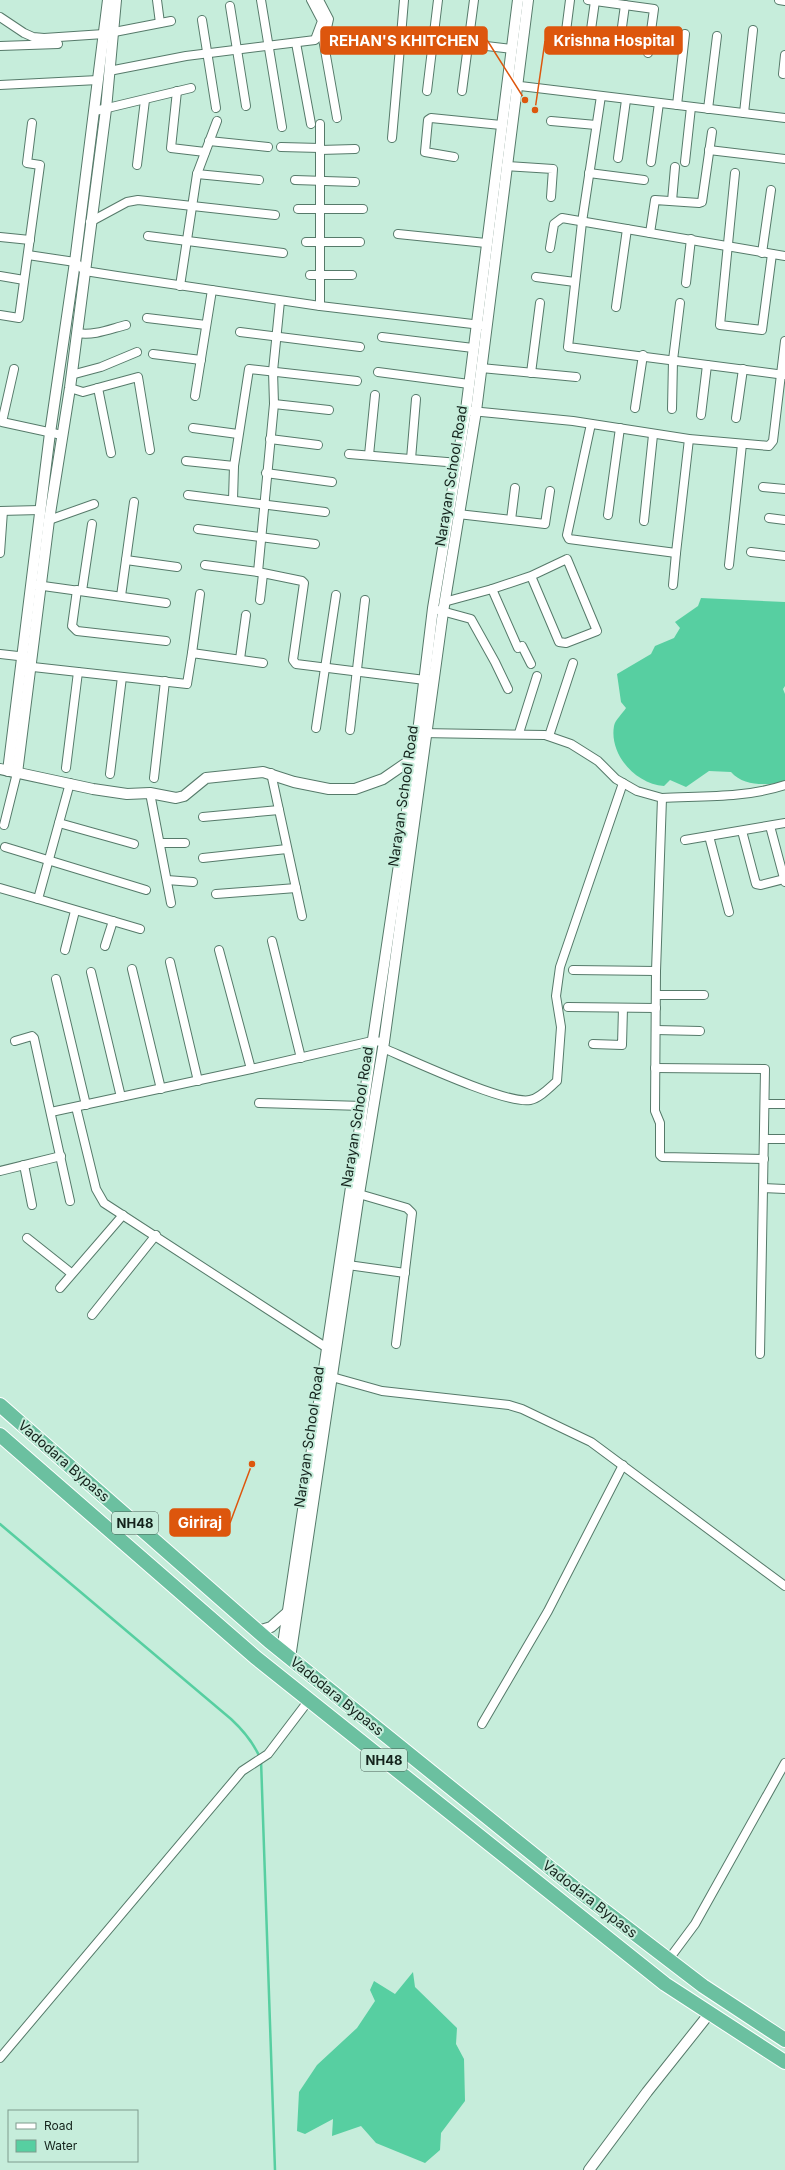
<svg xmlns="http://www.w3.org/2000/svg" width="785" height="2170" font-family="Inter,sans-serif">
<style>
.water{fill:#57cfa1}
.lines{fill:none;stroke-linecap:round;stroke-linejoin:round}
.stream{stroke:#57cfa1;stroke-width:2.5}
.minor-casing{stroke:#567a6a;stroke-width:10}
.tertiary-casing{stroke:#567a6a;stroke-width:12}
.trunk-casing{stroke:#fff;stroke-width:16}
.minor{stroke:#fff;stroke-width:8}
.tertiary{stroke:#fff;stroke-width:10}
.trunk{stroke:#6bc0a0;stroke-width:14}
.labels{text-anchor:middle;stroke-width:4;stroke-linejoin:round;paint-order:stroke}
.shield{fill:#c6eddb;stroke:#495f55;stroke-width:1}
.shield-label{font-size:13px;font-weight:bold;fill:#13221b}
.street-label{font-size:14px;fill:#13221b;stroke:#c6eddb}
.leader{fill:none;stroke:#dd560d;stroke-width:1.5}
.callout-dot{fill:#dd560d;stroke:#c6eddb;stroke-width:1.5}
.callout{fill:#dd560d;stroke:#dd560d;stroke-width:1.5}
.callout-label{font-size:15px;text-anchor:middle;font-weight:bold;fill:#fff}
</style>
<rect width="100%" height="100%" fill="#c6eddb"/>
<g class="water">
<path d="M 701,598 L 785,602 L 785,686 L 783,689 L 785,694 L 785,782 C 767,785 744,787 731,772 L 709,771 L 686,787 L 670,780 L 664,786 C 636,784 609,755 614,726 C 615,720 623,713 626,708 L 621,702 L 617,674 L 651,654 L 655,646 L 674,638 L 680,628 L 675,622 L 698,606 Z"/>
<polygon points="413,1972 415,1987 457,2028 456,2044 464,2059 465,2101 441,2133 440,2150 425,2163 376,2143 361,2126 332,2136 333,2119 305,2134 297,2131 299,2092 317,2065 357,2028 375,2001 370,1990 374,1981 395,1994"/>
</g>
<g class="lines">
<path class="stream" d="M 0,1524 L 231,1719 C 244,1731 254,1743 261,1760 L 275,2170"/>
<defs>
<g id="minor">
<polyline points="157,0 160,23"/>
<polyline points="261,0 282,127"/>
<polyline points="311,0 322,21 316,37"/>
<polyline points="404,0 401,36 512,49"/>
<polyline points="588,0 654,9 648,53"/>
<polyline points="779,0 785,1"/>
<polyline points="230,6 246,106"/>
<polyline points="0,17 24,33 33,37 44,38 104,34 171,21"/>
<polyline points="202,20 216,108"/>
<polyline points="322,33 337,118"/>
<polyline points="565,39 570,0"/>
<polyline points="296,43 311,124"/>
<polyline points="589,44 595,1"/>
<polyline points="0,46 58,44"/>
<polyline points="619,49 625,5"/>
<polyline points="109,71 186,56 315,40 327,28 329,19 319,0"/>
<polyline points="783,74 785,55"/>
<polyline points="0,85 98,80"/>
<polyline points="512,85 785,118"/>
<polyline points="177,91 171,148 205,152"/>
<polyline points="427,91 438,0"/>
<polyline points="462,91 474,0"/>
<polyline points="601,96 582,222 568,347 785,375"/>
<polyline points="677,105 685,34"/>
<polyline points="708,109 717,36"/>
<polyline points="95,111 191,88"/>
<polyline points="744,113 753,30"/>
<polyline points="551,121 596,125"/>
<polyline points="320,124 320,306"/>
<polyline points="392,138 401,36"/>
<polyline points="209,141 268,147"/>
<polyline points="281,147 320,148"/>
<polyline points="320,150 355,149"/>
<polyline points="709,150 785,159"/>
<polyline points="454,157 425,152 428,120 431,118 501,125"/>
<polyline points="618,158 626,100"/>
<polyline points="651,162 659,103"/>
<polyline points="685,162 691,107"/>
<polyline points="137,165 145,100"/>
<polyline points="506,166 553,169 551,197"/>
<polyline points="589,173 644,180"/>
<polyline points="735,173 720,325 762,330 772,254"/>
<polyline points="197,174 259,180"/>
<polyline points="295,180 355,182"/>
<polyline points="672,201 675,167"/>
<polyline points="298,209 363,209"/>
<polyline points="90,222 127,202 138,200 275,215"/>
<polyline points="650,233 655,200 699,203 702,202 712,132"/>
<polyline points="398,234 486,243"/>
<polyline points="148,236 283,253"/>
<polyline points="0,237 30,240"/>
<polyline points="306,242 360,242"/>
<polyline points="550,248 554,224 562,218 785,256"/>
<polyline points="762,253 771,190"/>
<polyline points="28,255 75,262 85,271 117,276 320,306 481,325"/>
<polyline points="310,275 352,275"/>
<polyline points="0,276 24,280"/>
<polyline points="536,277 575,282"/>
<polyline points="686,283 691,239"/>
<polyline points="180,286 197,174 217,121"/>
<polyline points="280,301 273,371 274,404 258,572 302,581 304,583 293,660 296,664 425,680"/>
<polyline points="616,307 627,229"/>
<polyline points="0,315 19,318 40,165 27,163 32,123"/>
<polyline points="147,318 206,325"/>
<polyline points="240,332 360,347"/>
<path d="M 77,333 C 94,336 110,329 126,325"/>
<polyline points="382,337 473,348"/>
<polyline points="153,354 201,360"/>
<polyline points="481,368 576,377"/>
<polyline points="14,369 2,422 62,435"/>
<polyline points="378,372 469,384"/>
<polyline points="531,373 540,303"/>
<polyline points="71,375 101,367 137,352"/>
<polyline points="70,388 83,392 138,377 150,450"/>
<polyline points="98,388 111,453"/>
<polyline points="195,396 212,290"/>
<polyline points="274,404 329,410"/>
<polyline points="635,408 643,355"/>
<polyline points="672,409 673,360 680,303"/>
<polyline points="471,411 573,421 689,439 769,446 773,441 785,341"/>
<polyline points="701,415 707,365"/>
<polyline points="736,418 743,369"/>
<polyline points="591,424 567,535 569,539 676,553 689,439"/>
<polyline points="193,428 238,434"/>
<polyline points="270,439 318,445"/>
<polyline points="349,454 459,463"/>
<polyline points="369,455 375,395"/>
<polyline points="411,459 416,399"/>
<polyline points="186,461 234,466"/>
<polyline points="266,473 332,482"/>
<polyline points="763,487 785,489"/>
<polyline points="515,488 511,520 545,524 550,491"/>
<polyline points="188,495 325,512"/>
<polyline points="233,500 234,466 249,369 357,381"/>
<polyline points="0,511 40,510"/>
<polyline points="458,514 511,520"/>
<polyline points="608,515 620,428"/>
<polyline points="769,518 785,520"/>
<polyline points="49,520 94,504"/>
<polyline points="644,521 653,435"/>
<polyline points="198,529 315,544"/>
<polyline points="751,552 785,556"/>
<polyline points="0,553 3,511"/>
<polyline points="126,560 177,567"/>
<polyline points="205,565 258,572"/>
<polyline points="729,565 742,444"/>
<polyline points="36,585 166,603"/>
<polyline points="673,585 676,553"/>
<polyline points="492,589 531,576 559,642 566,643 597,631 567,559 531,576"/>
<polyline points="77,590 72,626 77,631 166,641"/>
<polyline points="82,591 92,524"/>
<polyline points="121,596 134,502"/>
<polyline points="260,600 263,574"/>
<polyline points="444,602 492,589 518,648 522,646 531,664"/>
<polyline points="438,610 471,619 495,662 508,689"/>
<polyline points="192,653 200,594"/>
<polyline points="0,654 27,657"/>
<polyline points="240,659 246,615"/>
<polyline points="24,666 187,684 192,653 263,663"/>
<polyline points="316,728 336,595"/>
<polyline points="350,730 365,600"/>
<polyline points="421,733 545,735 571,744 598,761 616,779 637,791 662,798 656,971 655,1111 660,1123 660,1155 662,1157 764,1159"/>
<polyline points="519,733 537,676"/>
<polyline points="549,736 573,663"/>
<polyline points="66,768 78,672"/>
<polyline points="271,773 302,916"/>
<polyline points="110,774 122,677"/>
<polyline points="154,778 165,681"/>
<polyline points="70,783 38,899 140,929"/>
<polyline points="150,793 171,903"/>
<path d="M 662,798 C 702,796 746,798 785,785"/>
<polyline points="203,817 279,810"/>
<polyline points="59,823 134,844"/>
<polyline points="4,825 17,773"/>
<polyline points="770,826 785,882"/>
<polyline points="742,831 756,884 761,885 784,879"/>
<polyline points="709,836 729,912"/>
<polyline points="685,840 785,823"/>
<polyline points="160,843 185,843"/>
<polyline points="5,847 146,890"/>
<polyline points="203,858 287,849"/>
<polyline points="167,880 193,882"/>
<polyline points="0,888 38,899"/>
<polyline points="216,894 296,888"/>
<polyline points="272,941 301,1058"/>
<polyline points="105,946 113,921"/>
<polyline points="65,950 75,911"/>
<polyline points="219,950 251,1069"/>
<polyline points="170,962 198,1081"/>
<polyline points="132,969 161,1089"/>
<polyline points="573,970 656,971"/>
<polyline points="91,972 121,1097"/>
<polyline points="56,979 86,1105"/>
<polyline points="656,995 704,995"/>
<polyline points="568,1007 656,1008"/>
<polyline points="656,1030 700,1031"/>
<polyline points="15,1041 32,1036 34,1038 70,1201"/>
<polyline points="593,1044 622,1045 623,1008"/>
<path d="M 383,1048 C 409,1059 507,1105 530,1100 C 540,1098 550,1087 557,1081 L 561,1027 L 556,996 L 560,967 L 623,783"/>
<polyline points="655,1068 765,1069 763,1188"/>
<polyline points="259,1103 363,1106"/>
<polyline points="765,1104 785,1104"/>
<polyline points="76,1107 96,1189 104,1203 327,1348"/>
<polyline points="51,1112 251,1069 372,1041 384,1042"/>
<polyline points="764,1139 785,1139"/>
<polyline points="24,1165 32,1205"/>
<polyline points="0,1171 61,1156"/>
<polyline points="359,1194 407,1208 412,1213 396,1344"/>
<polyline points="27,1238 71,1273"/>
<polyline points="348,1265 405,1273"/>
<polyline points="60,1288 123,1215"/>
<polyline points="92,1315 156,1235"/>
<polyline points="760,1354 763,1188 785,1189"/>
<polyline points="332,1377 382,1391 509,1405 522,1409 591,1442 785,1586"/>
<polyline points="482,1724 548,1611 623,1465"/>
<polyline points="669,1959 695,1924 785,1763"/>
<polyline points="0,2058 242,1771 268,1754 309,1700"/>
</g>
<g id="tertiary">
<polyline points="0,769 93,789 127,794 150,793 176,798 184,796 206,778 263,772 294,782 329,789 355,789 383,779 415,757"/>
<polyline points="8,771 50,433 75,262 108,0"/>
<polyline points="17,773 49,520 70,388 106,109 116,0"/>
<polyline points="258,1631 271,1627 289,1611"/>
<polyline points="282,1651 415,757 433,608 466,410 518,0"/>
<polyline points="290,1658 359,1194 384,1042 443,612 476,411 528,0"/>
<polyline points="589,2170 647,2092 709,2014"/>
</g>
<g id="trunk">
<polyline points="0,1405 269,1641 575,1888 703,1986 785,2040"/>
<polyline points="0,1435 255,1657 665,1984 785,2062"/>
</g>
</defs>
<use href="#minor" class="minor-casing"/>
<use href="#tertiary" class="tertiary-casing"/>
<use href="#trunk" class="trunk-casing"/>
<use href="#minor" class="minor"/>
<use href="#tertiary" class="tertiary"/>
<use href="#trunk" class="trunk"/>
</g>
<g class="labels">
<g class="shield">
<rect x="112" y="1512" width="46" height="22" rx="3"/>
<rect x="361" y="1749" width="46" height="22" rx="3"/>
</g>
<g class="shield-label">
<text x="135" y="1528">NH48</text>
<text x="384" y="1765">NH48</text>
</g>
<g class="street-label">
<text transform="translate(451 476) rotate(-81)" y="5">Narayan School Road</text>
<text transform="translate(403 796) rotate(-82)" y="5">Narayan School Road</text>
<text transform="translate(357 1117) rotate(-81)" y="5">Narayan School Road</text>
<text transform="translate(309 1437) rotate(-82)" y="5">Narayan School Road</text>
<text transform="translate(64 1461) rotate(41)" y="5">Vadodara Bypass</text>
<text transform="translate(337 1696) rotate(39)" y="5">Vadodara Bypass</text>
<text transform="translate(590 1899) rotate(38)" y="5">Vadodara Bypass</text>
</g>
</g>
<path class="leader" d="M525 100L487 40M535 110L545 41M252 1464L230 1523"/>
<g class="callout-dot">
<circle cx="525" cy="100" r="4"/>
<circle cx="535" cy="110" r="4"/>
<circle cx="252" cy="1464" r="4"/>
</g>
<g class="callout">
<rect x="321" y="27" width="166" height="27" rx="4"/>
<rect x="545" y="27" width="137" height="27" rx="4"/>
<rect x="170" y="1509" width="60" height="27" rx="4"/>
</g>
<g class="callout-label">
<text x="404" y="46">REHAN'S KHITCHEN</text>
<text x="614" y="46">Krishna Hospital</text>
<text x="200" y="1528">Giriraj</text>
</g>
<rect x="8" y="2110" width="130" height="52" fill="#c6eddb" stroke="#7e9c8e"/>
<rect x="16" y="2123" width="20" height="6" fill="#ffffff" stroke="#7e9c8e"/>
<text x="44" y="2130" font-size="12" fill="#13221b">Road</text>
<rect x="16" y="2140" width="20" height="12" fill="#57cfa1" stroke="#7e9c8e"/>
<text x="44" y="2150" font-size="12" fill="#13221b">Water</text>
</svg>
